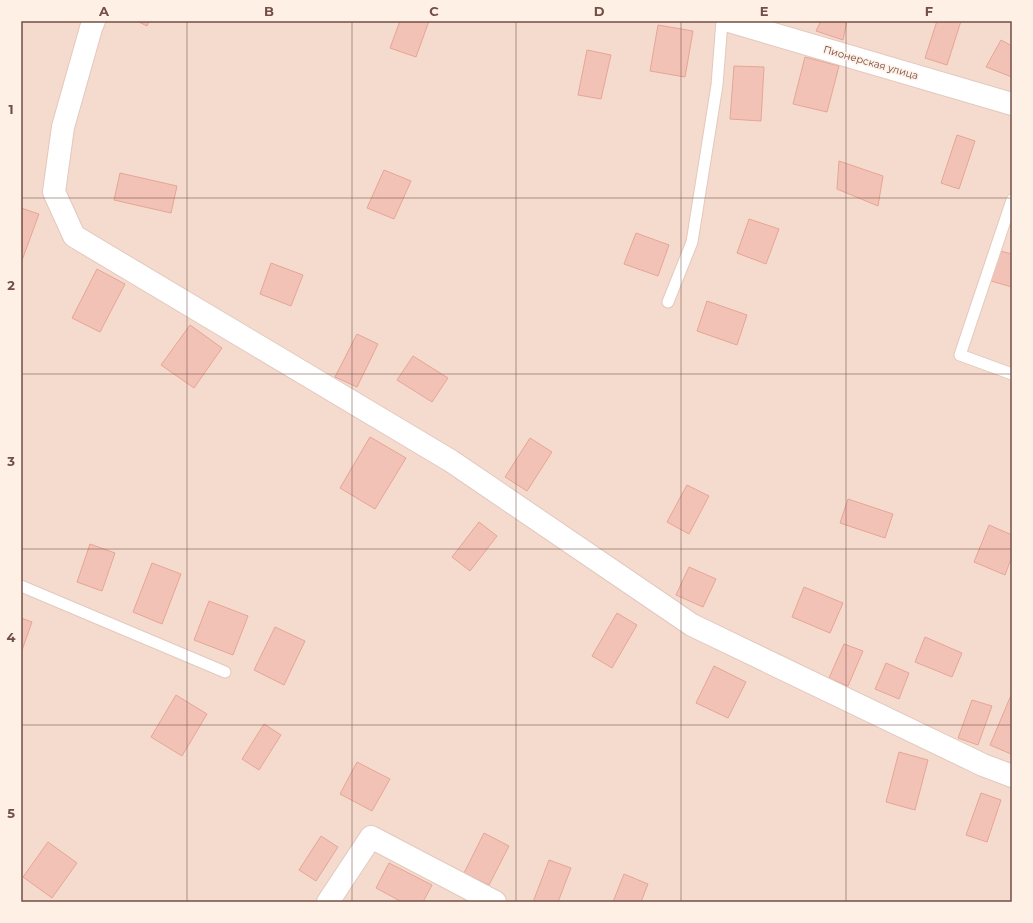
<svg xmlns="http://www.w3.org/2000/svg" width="1033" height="923" font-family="Montserrat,sans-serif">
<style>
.residential{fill:#f4dbcd}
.building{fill:#f3c2b6;stroke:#e6a596}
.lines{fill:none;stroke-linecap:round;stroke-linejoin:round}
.lane-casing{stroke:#e3c8be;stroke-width:13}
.street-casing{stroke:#e3c8be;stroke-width:24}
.lane{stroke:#fff;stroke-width:11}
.street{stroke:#fff;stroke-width:22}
.grid{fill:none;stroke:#734e46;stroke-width:1;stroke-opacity:0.55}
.labels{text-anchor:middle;stroke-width:3;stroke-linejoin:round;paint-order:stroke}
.street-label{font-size:10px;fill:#734e46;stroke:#fff0e5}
.neatline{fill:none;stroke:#734e46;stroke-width:1.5}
.grid-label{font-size:13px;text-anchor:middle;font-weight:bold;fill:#734e46}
</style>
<rect width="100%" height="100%" fill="#fdebdf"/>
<rect class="residential" x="21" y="21" width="991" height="881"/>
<g class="building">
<polygon points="137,21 149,21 147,26"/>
<polygon points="400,21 429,21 416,57 390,48"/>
<polygon points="821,21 847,21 843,40 816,31"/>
<polygon points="937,21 961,21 947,65 925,58"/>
<polygon points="658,25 693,31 685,77 650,71"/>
<polygon points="1001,40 1012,46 1012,77 986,67"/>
<polygon points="587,50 611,55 601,99 578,95"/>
<polygon points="805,57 839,66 827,112 793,104"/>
<polygon points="734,66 764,67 761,121 730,119"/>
<polygon points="957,135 975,141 959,189 941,183"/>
<polygon points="839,161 883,176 878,206 837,189"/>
<polygon points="384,170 411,181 394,219 367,208"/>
<polygon points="120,173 177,186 171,213 114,200"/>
<polygon points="21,208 39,214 21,263"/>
<polygon points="749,219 779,229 766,264 737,253"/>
<polygon points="636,233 669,245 658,276 624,264"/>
<polygon points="1000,251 1012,254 1012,287 991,281"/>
<polygon points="271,263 303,275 291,306 260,294"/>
<polygon points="97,269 125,284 100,332 72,318"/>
<polygon points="707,301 747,315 737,345 697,331"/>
<polygon points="190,325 222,348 194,388 161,365"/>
<polygon points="357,334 378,344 357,387 335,377"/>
<polygon points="413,356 448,378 432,402 397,380"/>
<polygon points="370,437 406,458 375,509 340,488"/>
<polygon points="530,438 552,452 527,491 505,477"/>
<polygon points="687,485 709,496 689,534 667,522"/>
<polygon points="848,499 893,514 885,538 840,523"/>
<polygon points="479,522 497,536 470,571 452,557"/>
<polygon points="989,525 1012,535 1012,556 1005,575 974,562"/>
<polygon points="90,544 115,553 102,591 77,582"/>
<polygon points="152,563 181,574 162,624 133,612"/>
<polygon points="689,567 716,579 703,607 676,595"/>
<polygon points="804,587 843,603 830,633 792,617"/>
<polygon points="209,601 248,616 233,655 194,640"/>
<polygon points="617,613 637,625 612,668 592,656"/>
<polygon points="21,618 32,622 21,653"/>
<polygon points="275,627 305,641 284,685 254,670"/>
<polygon points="925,637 962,653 952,677 915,662"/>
<polygon points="844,644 863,651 848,686 829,678"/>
<polygon points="886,663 909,673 899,699 875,689"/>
<polygon points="714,666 746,682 728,718 696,703"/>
<polygon points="1012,693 1012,752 1011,754 990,745"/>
<polygon points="176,695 207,714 182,756 151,737"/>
<polygon points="972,700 992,706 978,745 958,738"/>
<polygon points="264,724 281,735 259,770 242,759"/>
<polygon points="899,752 928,760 915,810 886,802"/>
<polygon points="357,762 390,779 372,811 340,794"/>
<polygon points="981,793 1001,800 987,842 966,835"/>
<polygon points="484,833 509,846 489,885 464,873"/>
<polygon points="321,836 338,847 316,881 299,870"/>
<polygon points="48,842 77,863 52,898 23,877"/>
<polygon points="549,860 571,868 558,902 533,902"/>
<polygon points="389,863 432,885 423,902 402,902 376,888"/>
<polygon points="624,874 648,884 641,902 613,902"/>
</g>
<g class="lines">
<defs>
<g id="lane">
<polyline points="1012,200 960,355 1012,374"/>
<polyline points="668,302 692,242 717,85 722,21"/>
<polyline points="21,586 225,672"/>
</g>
<g id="street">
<polyline points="94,21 91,28 63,127 54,192 74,236 451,461 692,625 983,765 1012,776"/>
<polyline points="729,21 1012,104"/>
<polyline points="328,902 371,837 495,902"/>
</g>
</defs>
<use href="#lane" class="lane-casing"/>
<use href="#street" class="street-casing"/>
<use href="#lane" class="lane"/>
<use href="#street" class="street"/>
</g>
<path class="grid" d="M 187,21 L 187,902M 352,21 L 352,902M 516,21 L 516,902M 681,21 L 681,902M 846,21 L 846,902M 21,198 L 1012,198M 21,374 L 1012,374M 21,549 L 1012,549M 21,725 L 1012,725"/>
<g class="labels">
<g class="street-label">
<text transform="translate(871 62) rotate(16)" y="4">Пионерская улица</text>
</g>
</g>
<rect width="1033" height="923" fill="none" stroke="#fff0e5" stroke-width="44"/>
<rect x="22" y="22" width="989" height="879" class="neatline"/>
<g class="grid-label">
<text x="104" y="16">A</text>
<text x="269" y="16">B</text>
<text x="434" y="16">C</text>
<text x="599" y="16">D</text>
<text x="764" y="16">E</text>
<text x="929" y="16">F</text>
<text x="11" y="114">1</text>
<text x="11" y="290">2</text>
<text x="11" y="466">3</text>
<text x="11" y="642">4</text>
<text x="11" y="818">5</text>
</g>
</svg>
